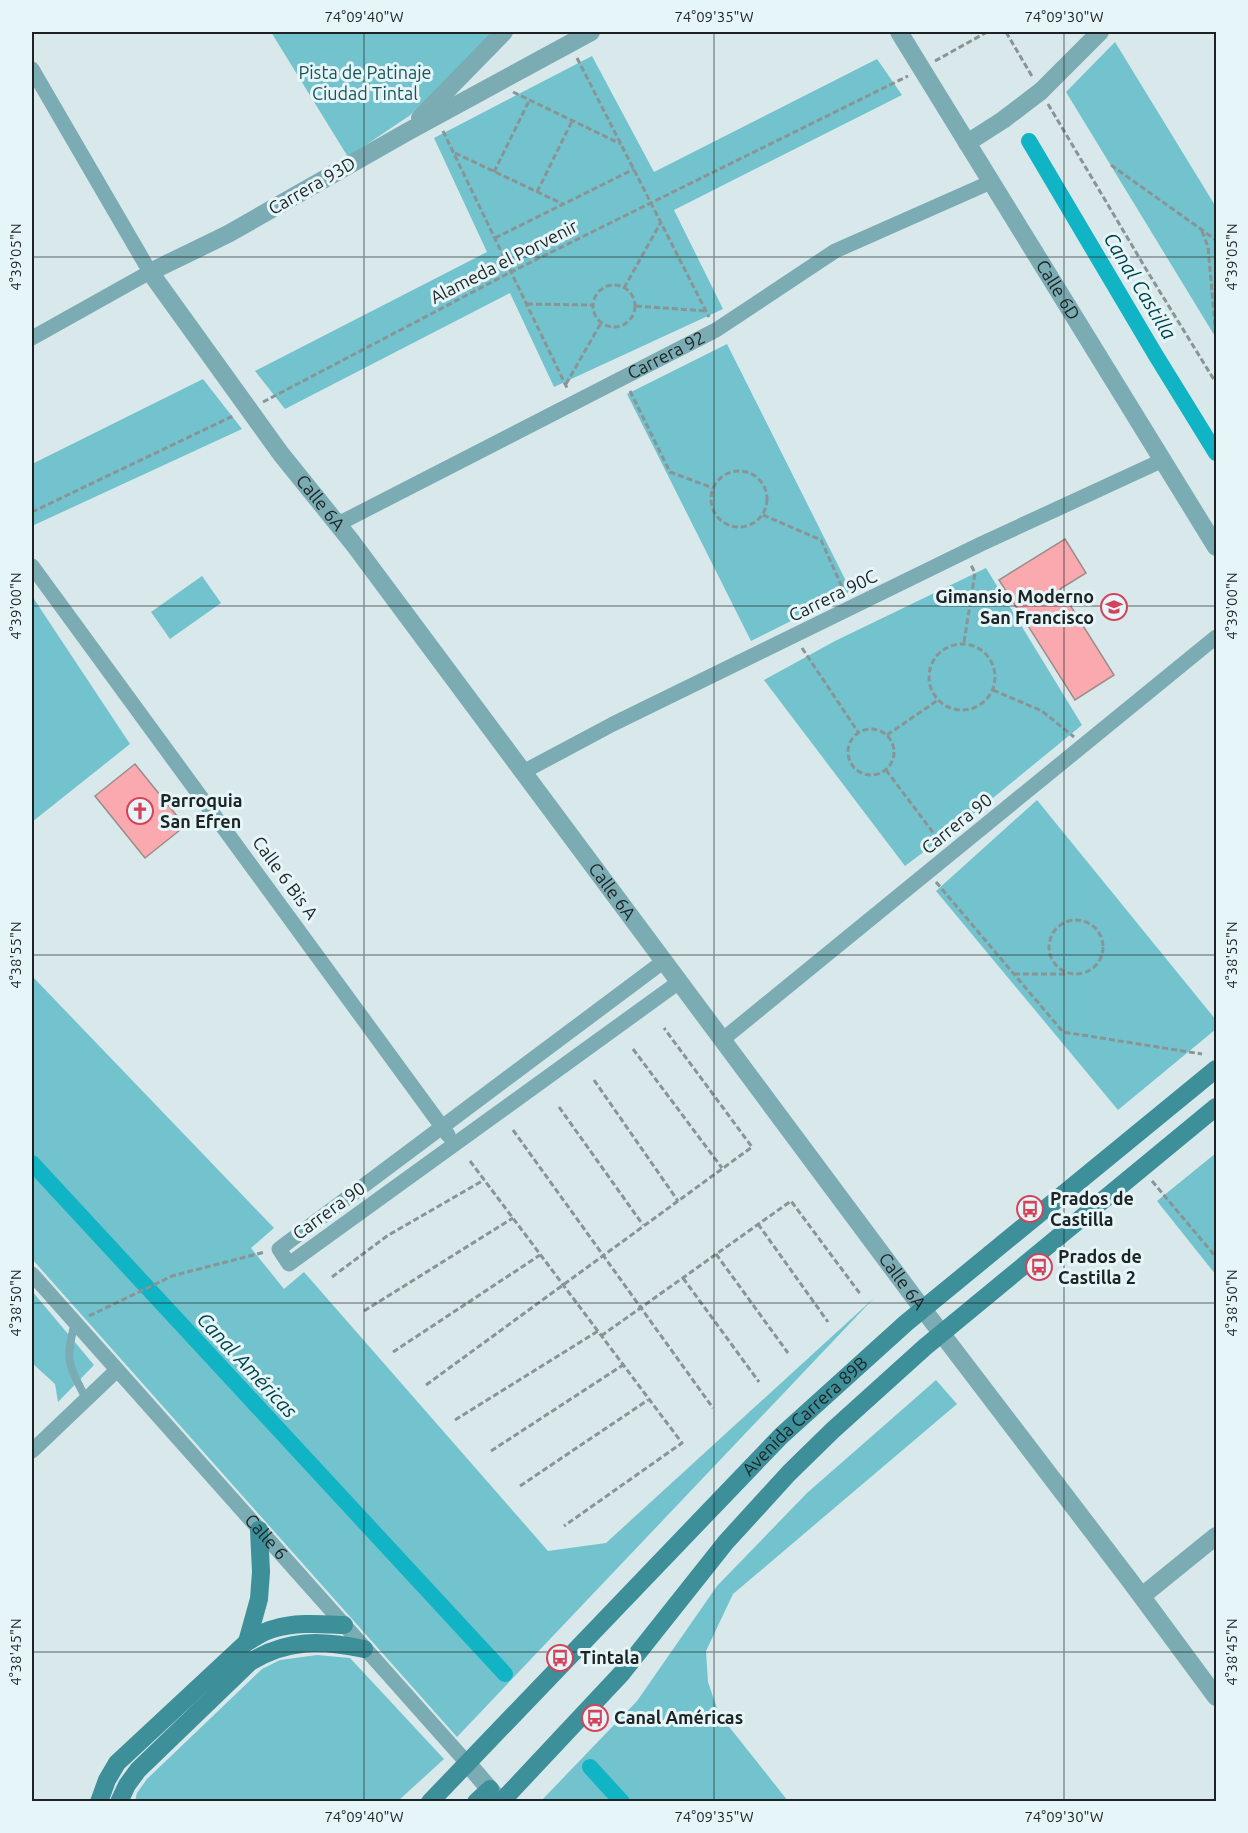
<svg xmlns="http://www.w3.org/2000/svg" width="1248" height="1833" font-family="Ubuntu,sans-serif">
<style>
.green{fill:#73c3ce}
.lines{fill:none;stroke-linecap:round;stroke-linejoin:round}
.canal{stroke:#11b4c5;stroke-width:16}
.building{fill:#faaaae;stroke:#9b8d8d;stroke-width:1.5}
.path{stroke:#899495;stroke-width:3;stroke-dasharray:6 3;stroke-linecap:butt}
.service{stroke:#7bacb3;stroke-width:8}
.minor{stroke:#7bacb3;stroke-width:15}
.tertiary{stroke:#7bacb3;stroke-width:18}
.secondary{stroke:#3d8f9a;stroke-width:18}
.ticks{fill:none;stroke:#1d2324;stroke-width:1.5;stroke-opacity:0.45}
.labels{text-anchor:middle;stroke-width:6;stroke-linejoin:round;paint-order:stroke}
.park-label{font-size:18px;fill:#1a545b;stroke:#e6f6f8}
.street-label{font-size:18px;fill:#1d2324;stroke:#e6f6f8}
.poi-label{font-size:18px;font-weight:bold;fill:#1d2324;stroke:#e6f6f8;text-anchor:start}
.water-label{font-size:20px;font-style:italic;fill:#004249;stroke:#e6f6f8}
.neatline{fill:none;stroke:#1d2324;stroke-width:2}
.ticks-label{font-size:15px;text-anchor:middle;fill:#1d2324}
</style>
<rect width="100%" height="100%" fill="#d9e8ea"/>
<g class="green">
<polygon points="271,32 494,32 471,58 409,116 348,157"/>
<polygon points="1115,42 1216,207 1216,338 1066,92"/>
<polygon points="592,56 654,172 877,59 902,95 674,210 723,309 554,387 510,293 285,409 255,371 487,252 434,138"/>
<polygon points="727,344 851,591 751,641 627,394"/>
<polygon points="203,379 242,429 32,526 32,464"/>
<polygon points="986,568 1082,725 966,820 905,866 764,680 835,641"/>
<polygon points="202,576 221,603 170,639 151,612"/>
<polygon points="32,596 130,744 32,822"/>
<polygon points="1037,800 1216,1020 1216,1029 1118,1110 936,891"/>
<polygon points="32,976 274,1228 251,1248 284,1289 304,1272 548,1551 606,1543 874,1298 457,1737 32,1259"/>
<polygon points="1216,1153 1216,1275 1157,1201"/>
<polygon points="32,1291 94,1365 58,1402 55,1384 32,1363"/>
<polygon points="936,1380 957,1404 733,1594 706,1651 708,1682 719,1714 788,1801 541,1801 637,1701 717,1586 807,1493"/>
<polygon points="317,1655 350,1658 444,1759 398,1801 135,1801 137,1793 147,1779 262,1669 280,1660"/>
</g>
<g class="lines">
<g class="canal">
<polyline points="1029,141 1155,354 1216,453"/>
<polyline points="32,1163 505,1674"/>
<polyline points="590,1767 622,1802"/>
</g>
</g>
<g class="building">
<polygon points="1065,539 1086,573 1060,589 1114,675 1075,700 999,580"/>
<polygon points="135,764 185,826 145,858 95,796"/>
</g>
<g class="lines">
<g class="path">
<polyline points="1006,32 1033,78"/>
<polyline points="577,58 709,317"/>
<polyline points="935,61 987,32"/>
<polyline points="513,92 621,144"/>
<polyline points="1048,104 1149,274 1216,383"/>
<polyline points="443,131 568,390"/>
<polyline points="455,153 563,204"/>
<polyline points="1111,165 1216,240"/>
<polyline points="494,172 530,99"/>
<polyline points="537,192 572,121"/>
<polyline points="1202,231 1208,247 1216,337"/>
<polyline points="495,238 634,169"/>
<circle cx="614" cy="306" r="21"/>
<polyline points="624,288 661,222"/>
<polyline points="527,304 593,305"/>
<polyline points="636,306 706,311"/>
<polyline points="566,384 601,323"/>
<polyline points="630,391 670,472 713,488"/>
<polyline points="263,402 511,272 908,76"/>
<circle cx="739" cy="499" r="28"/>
<polyline points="32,512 233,416"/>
<polyline points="763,515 821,540 846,596"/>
<polyline points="964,642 975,573 971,565"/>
<circle cx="962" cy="677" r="33"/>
<polyline points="802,648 858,732"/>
<polyline points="993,690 1042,711 1074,737"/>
<circle cx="871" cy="752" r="23"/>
<polyline points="887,735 938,700"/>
<polyline points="886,770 941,843"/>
<polyline points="936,882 1063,1032 1202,1054"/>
<circle cx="1076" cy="947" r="27"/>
<polyline points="1014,974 1068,974"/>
<polyline points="633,1049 722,1168"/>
<polyline points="594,1080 678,1201"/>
<polyline points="559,1107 643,1225"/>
<polyline points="513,1130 713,1408"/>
<polyline points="470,1161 682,1443 564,1526"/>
<polyline points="1152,1181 1216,1257"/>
<polyline points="758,1224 828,1322"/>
<polyline points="716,1254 788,1353"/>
<polyline points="332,1277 387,1236 484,1180"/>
<polyline points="683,1278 759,1382"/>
<polyline points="364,1311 513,1218"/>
<polyline points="89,1316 172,1276 265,1252"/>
<polyline points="601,1336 791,1201 861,1295"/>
<polyline points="393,1352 540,1255"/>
<polyline points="426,1385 752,1147 664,1028"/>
<polyline points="455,1420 598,1331"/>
<polyline points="491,1451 623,1365"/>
<polyline points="520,1486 648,1400"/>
</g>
<path class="service" d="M 75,1323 C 64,1362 69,1364 86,1399"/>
<g class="minor">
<polyline points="32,69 150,272 32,338"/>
<path id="s1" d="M 338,524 L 716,330 L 835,251 L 991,182"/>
<polyline points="32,566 448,1135"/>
<polyline points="523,772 613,724 981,544 1163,460"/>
<polyline points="664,961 279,1249 289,1264 679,982"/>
<polyline points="722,1040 1216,637"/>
<path id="s2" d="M 32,1274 L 468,1764"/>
<polyline points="32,1451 117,1370"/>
</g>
<g class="tertiary">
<path id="s3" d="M 591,32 L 407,132 L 228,234 L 150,272 L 281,454 L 352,542 L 913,1296 L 1131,1582 L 1216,1697"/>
<path id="s4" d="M 899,32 L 1216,547"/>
<polyline points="420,118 504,32"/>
<polyline points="967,143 1003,120 1041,91 1100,32"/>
<polyline points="1142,1596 1216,1536"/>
<polyline points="468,1764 500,1801"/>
</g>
<g class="secondary">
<polyline points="247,1642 259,1599 261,1572 259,1530"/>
<path d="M 99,1802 L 107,1780 L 117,1763 L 247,1642 C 256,1637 264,1631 273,1629 C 296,1622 320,1624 344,1625"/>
<path d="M 119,1802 L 127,1785 L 138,1770 L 250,1662 C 288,1639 321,1640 364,1649"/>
<path id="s5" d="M 430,1802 L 781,1436 L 906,1323 L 1216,1069"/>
<polyline points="476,1802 490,1789"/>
<polyline points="501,1802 622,1673 726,1542 789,1473 833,1430 925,1347 1216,1107"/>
</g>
</g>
<path class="ticks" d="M 364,32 L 364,1802M 714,32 L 714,1802M 1064,32 L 1064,1802M 32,257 L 1216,257M 32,606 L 1216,606M 32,955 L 1216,955M 32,1303 L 1216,1303M 32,1652 L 1216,1652"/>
<defs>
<symbol id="school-ring" viewBox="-11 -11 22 22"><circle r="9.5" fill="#e6f6f8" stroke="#d44359" stroke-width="1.5"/><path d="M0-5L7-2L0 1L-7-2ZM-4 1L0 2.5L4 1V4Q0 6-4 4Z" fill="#d44359"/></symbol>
<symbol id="church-ring" viewBox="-11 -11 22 22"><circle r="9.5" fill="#e6f6f8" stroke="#d44359" stroke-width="1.5"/><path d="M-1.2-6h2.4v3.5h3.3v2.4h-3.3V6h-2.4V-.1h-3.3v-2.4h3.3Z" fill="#d44359"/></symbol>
<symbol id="bus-ring" viewBox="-11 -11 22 22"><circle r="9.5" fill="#e6f6f8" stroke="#d44359" stroke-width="1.5"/><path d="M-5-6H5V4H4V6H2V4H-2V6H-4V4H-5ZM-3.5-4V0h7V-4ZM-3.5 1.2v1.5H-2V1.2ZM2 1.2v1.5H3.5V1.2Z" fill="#d44359"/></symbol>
</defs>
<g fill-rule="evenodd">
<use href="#school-ring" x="1099" y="592" width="30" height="30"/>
<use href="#church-ring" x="125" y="796" width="30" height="30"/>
<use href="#bus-ring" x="1015" y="1194" width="30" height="30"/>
<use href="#bus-ring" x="1024" y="1252" width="30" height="30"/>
<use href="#bus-ring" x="545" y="1643" width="30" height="30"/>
<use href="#bus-ring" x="580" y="1703" width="30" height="30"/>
</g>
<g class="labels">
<g class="park-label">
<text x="365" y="79">Pista de Patinaje<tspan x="365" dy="21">Ciudad Tintal</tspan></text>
</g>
<g class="street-label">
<text transform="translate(312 186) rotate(-30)" y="6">Carrera 93D</text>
<text transform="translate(504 262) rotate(-27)" y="6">Alameda el Porvenir</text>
<text dy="6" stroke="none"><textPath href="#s4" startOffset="303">Calle 6D</textPath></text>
<text dy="6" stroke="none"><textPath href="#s1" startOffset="369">Carrera 92</textPath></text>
<text dy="6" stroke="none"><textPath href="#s3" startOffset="789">Calle 6A</textPath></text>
<text transform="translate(833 596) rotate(-26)" y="6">Carrera 90C</text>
<text transform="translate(957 824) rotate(-39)" y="6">Carrera 90</text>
<text transform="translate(285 878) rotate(54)" y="6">Calle 6 Bis A</text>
<text dy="6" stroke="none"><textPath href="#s3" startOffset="1275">Calle 6A</textPath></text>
<text transform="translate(329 1211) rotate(-36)" y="6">Carrera 90</text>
<text dy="6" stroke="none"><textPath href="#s3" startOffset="1761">Calle 6A</textPath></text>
<text dy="6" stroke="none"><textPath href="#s5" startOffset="538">Avenida Carrera 89B</textPath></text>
<text dy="6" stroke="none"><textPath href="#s2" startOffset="352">Calle 6</textPath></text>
</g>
<g class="poi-label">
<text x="1094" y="603" text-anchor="end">Gimansio Moderno<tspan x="1094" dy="21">San Francisco</tspan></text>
<text x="160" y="807">Parroquia<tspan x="160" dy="21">San Efren</tspan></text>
<text x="1050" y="1205">Prados de<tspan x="1050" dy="21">Castilla</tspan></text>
<text x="1058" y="1263">Prados de<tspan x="1058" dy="21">Castilla 2</tspan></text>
<text x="580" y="1664">Tintala</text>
<text x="614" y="1724">Canal Américas</text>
</g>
<g class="water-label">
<text transform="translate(1140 286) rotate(59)" y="7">Canal Castilla</text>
<text transform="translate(247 1365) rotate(47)" y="7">Canal Américas</text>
</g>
</g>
<rect width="1248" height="1833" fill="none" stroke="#e6f6f8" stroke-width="66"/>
<rect x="33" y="33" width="1182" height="1767" class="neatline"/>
<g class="ticks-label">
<text x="364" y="22">74°09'40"W</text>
<text x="714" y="22">74°09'35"W</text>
<text x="1064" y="22">74°09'30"W</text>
<text transform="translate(16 257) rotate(-90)" y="5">4°39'05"N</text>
<text transform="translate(1232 257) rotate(-90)" y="5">4°39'05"N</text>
<text transform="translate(16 606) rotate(-90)" y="5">4°39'00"N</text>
<text transform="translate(1232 606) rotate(-90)" y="5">4°39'00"N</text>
<text transform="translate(16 955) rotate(-90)" y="5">4°38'55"N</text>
<text transform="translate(1232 955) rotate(-90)" y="5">4°38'55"N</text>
<text transform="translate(16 1303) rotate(-90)" y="5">4°38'50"N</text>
<text transform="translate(1232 1303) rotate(-90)" y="5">4°38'50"N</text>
<text transform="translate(16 1652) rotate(-90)" y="5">4°38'45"N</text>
<text transform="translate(1232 1652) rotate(-90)" y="5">4°38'45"N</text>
<text x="364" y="1822">74°09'40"W</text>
<text x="714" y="1822">74°09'35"W</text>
<text x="1064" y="1822">74°09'30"W</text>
</g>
</svg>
